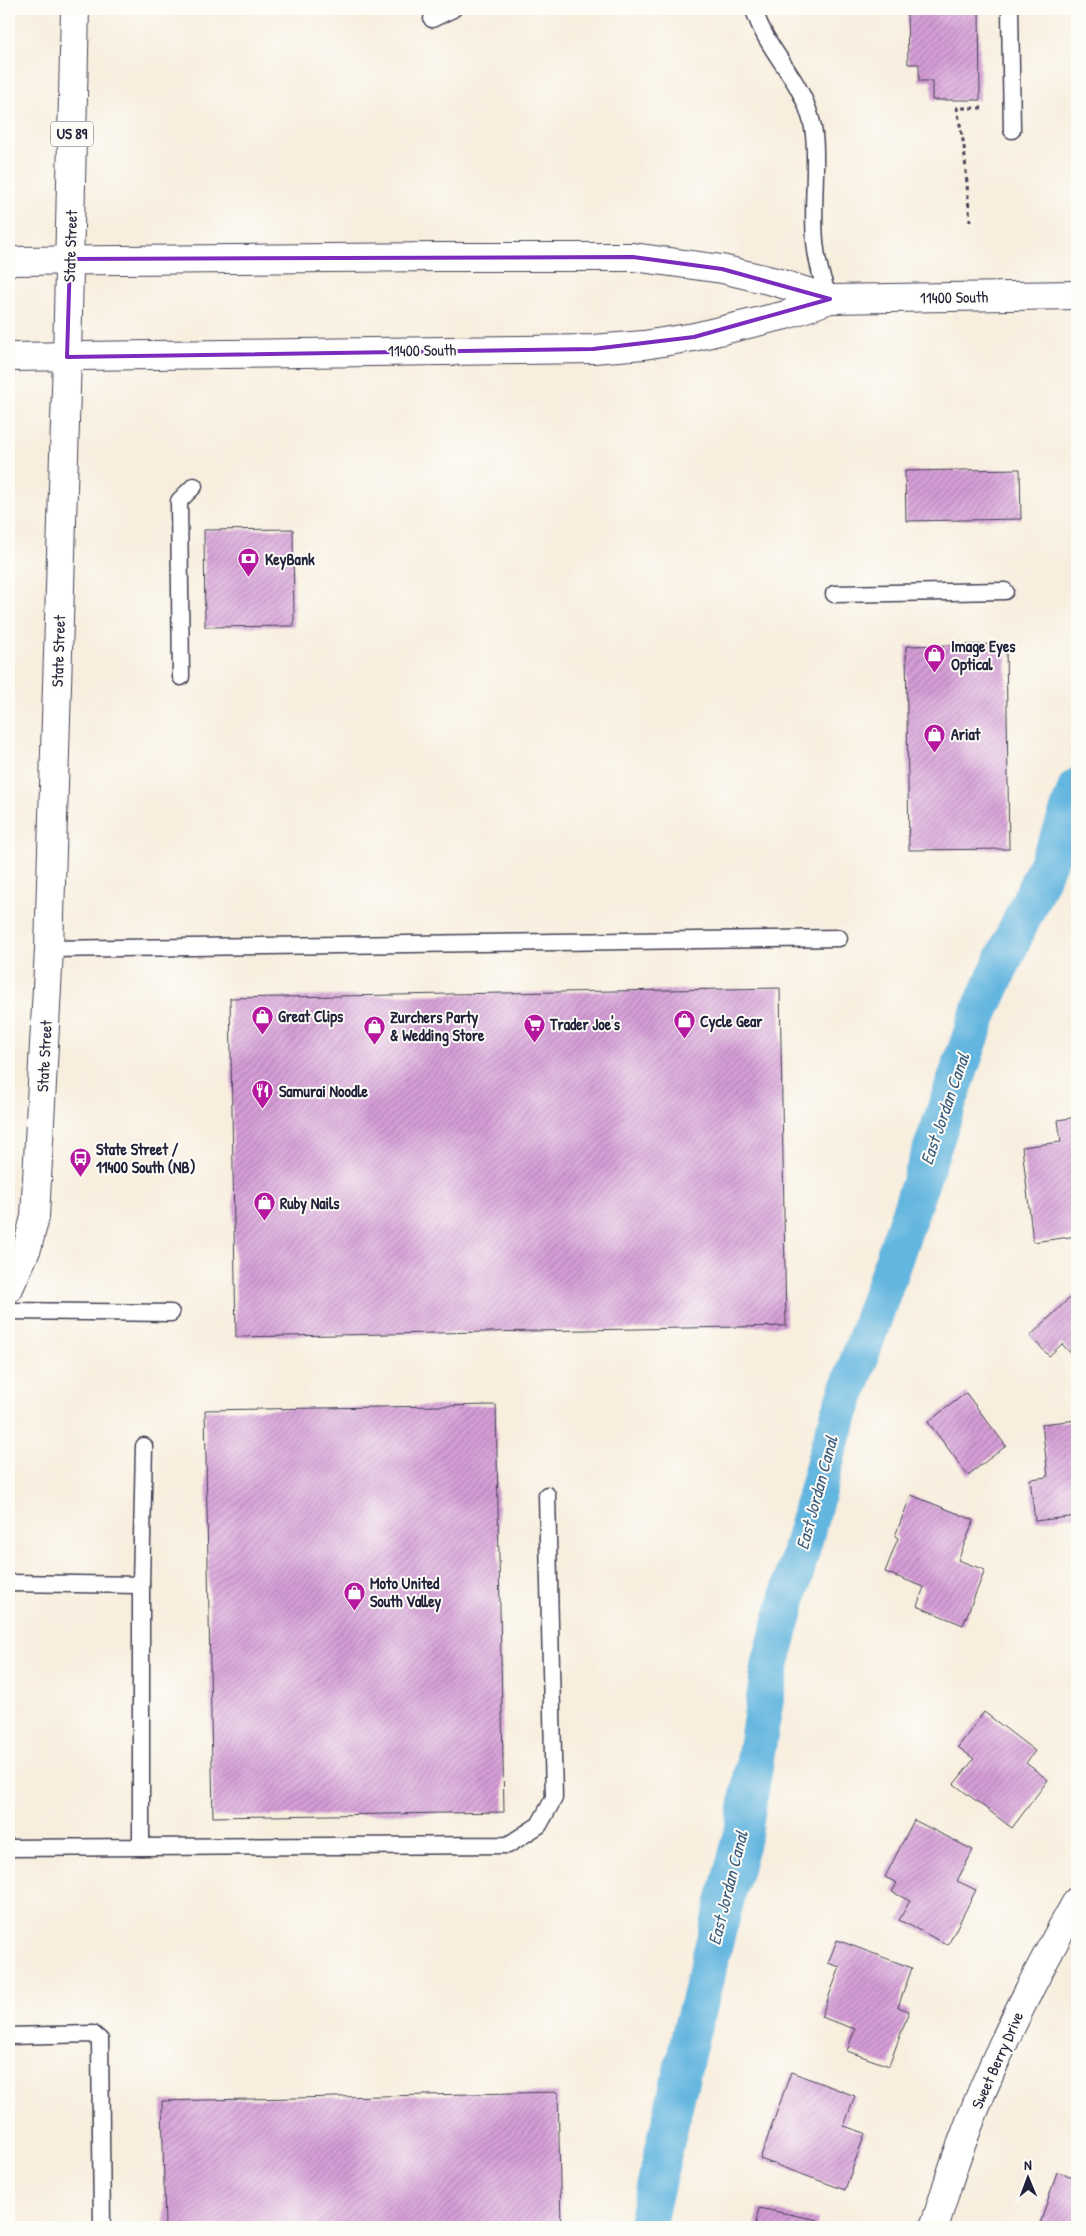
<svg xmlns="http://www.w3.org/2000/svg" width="1086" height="2236" font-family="'Patrick Hand',sans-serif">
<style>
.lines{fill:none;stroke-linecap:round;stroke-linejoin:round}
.canal{stroke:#63b6df;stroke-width:38}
.building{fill:url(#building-hatch)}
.lane-casing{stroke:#424153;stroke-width:19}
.street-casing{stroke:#424153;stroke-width:30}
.secondary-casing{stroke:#424153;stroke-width:30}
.primary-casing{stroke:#424153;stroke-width:30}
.path{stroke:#424153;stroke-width:3;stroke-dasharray:4 4;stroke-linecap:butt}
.lane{stroke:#fff;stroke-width:16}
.street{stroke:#fff;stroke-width:28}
.secondary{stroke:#fff;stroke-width:28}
.primary{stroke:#fff;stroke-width:28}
.marked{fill:none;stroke:#7b2cbf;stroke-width:4;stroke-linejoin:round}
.labels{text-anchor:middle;stroke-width:4;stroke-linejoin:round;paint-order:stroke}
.shield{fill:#fdfcf7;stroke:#646373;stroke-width:1}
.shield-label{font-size:15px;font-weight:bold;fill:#22223b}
.street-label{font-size:16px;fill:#22223b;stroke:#fdfcf7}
.poi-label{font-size:16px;font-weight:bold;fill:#22223b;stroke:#fdfcf7;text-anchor:start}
.water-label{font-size:18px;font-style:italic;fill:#3c5d7d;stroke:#fdfcf7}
</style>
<defs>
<pattern id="building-hatch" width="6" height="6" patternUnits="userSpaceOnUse" patternTransform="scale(1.25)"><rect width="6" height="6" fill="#d69ed7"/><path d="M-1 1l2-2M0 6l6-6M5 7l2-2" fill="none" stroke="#ad80b0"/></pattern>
</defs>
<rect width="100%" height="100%" fill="#fdfcf7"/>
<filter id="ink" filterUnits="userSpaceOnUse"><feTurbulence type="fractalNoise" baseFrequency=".02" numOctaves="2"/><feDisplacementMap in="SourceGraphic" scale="10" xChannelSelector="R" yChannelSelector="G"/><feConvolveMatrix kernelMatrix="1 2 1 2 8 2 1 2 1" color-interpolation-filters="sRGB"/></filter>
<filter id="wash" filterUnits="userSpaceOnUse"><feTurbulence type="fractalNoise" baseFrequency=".0096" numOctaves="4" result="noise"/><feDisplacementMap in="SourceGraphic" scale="20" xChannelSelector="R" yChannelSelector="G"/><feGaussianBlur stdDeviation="1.12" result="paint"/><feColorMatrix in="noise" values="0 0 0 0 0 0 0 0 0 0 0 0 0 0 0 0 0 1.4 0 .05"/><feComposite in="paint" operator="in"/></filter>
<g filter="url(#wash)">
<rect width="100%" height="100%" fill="#f8eede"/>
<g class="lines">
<polyline class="canal" points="646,2227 692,2028 743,1833 771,1662 830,1443 979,1013 1061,833 1077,787"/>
</g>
<g id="blocks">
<g class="building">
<polygon points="907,9 979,9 980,100 932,100 932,81 919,81 919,64 908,64"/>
<polygon points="1020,469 1021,519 906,521 905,471"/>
<polygon points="293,529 294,626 205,627 204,530"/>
<polygon points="1006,644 1009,849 909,850 906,646"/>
<polygon points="780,988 786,1326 236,1337 230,998"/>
<polygon points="1077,1117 1077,1236 1033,1242 1022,1147 1061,1142 1058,1120"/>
<polygon points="1077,1291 1077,1360 1062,1344 1049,1356 1030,1336"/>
<polygon points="966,1393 1006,1446 968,1475 928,1422"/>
<polygon points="496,1405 504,1812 213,1817 205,1410"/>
<polygon points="1077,1420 1077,1516 1035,1521 1030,1479 1048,1477 1042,1424"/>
<polygon points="911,1495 974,1520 958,1560 985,1570 963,1625 917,1606 924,1587 885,1572 898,1538 895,1536"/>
<polygon points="984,1712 1035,1751 1026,1763 1048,1780 1012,1828 954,1784 974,1759 958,1747"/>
<polygon points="914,1820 973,1850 957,1881 976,1890 948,1945 899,1920 910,1901 892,1892 897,1883 885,1877"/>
<polygon points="837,1940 912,1968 898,2007 909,2011 889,2066 847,2051 855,2029 821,2017 840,1967 828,1963"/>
<polygon points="791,2072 855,2096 844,2126 865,2133 845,2190 760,2159"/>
<polygon points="558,2092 561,2227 165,2227 162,2101"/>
<polygon points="1057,2172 1077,2178 1077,2227 1039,2227"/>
<polygon points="759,2208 818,2220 817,2227 755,2227"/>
</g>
</g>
</g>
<g filter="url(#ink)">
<use href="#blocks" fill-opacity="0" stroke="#424153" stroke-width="1"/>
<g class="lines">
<defs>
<g id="lane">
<path d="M 754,9 C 765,49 799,76 810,116 C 816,134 815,153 815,172 C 814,219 810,255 830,299"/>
<polyline points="1010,9 1012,130"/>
<polyline points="432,19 453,9"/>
<polyline points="834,594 1005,591"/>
<polyline points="181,677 179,501 194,486"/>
<polyline points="49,949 839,938"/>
<polyline points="9,1311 171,1313"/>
<polyline points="9,1583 141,1585"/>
<polyline points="141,1847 508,1845 539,1825 554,1798 547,1495"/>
<polyline points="9,1848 141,1847 141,1585 144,1446"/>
<polyline points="9,2036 93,2034 100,2040 102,2227"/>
</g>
<path id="street" d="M 934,2227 C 943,2201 950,2174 960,2148 C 991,2062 1032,1980 1077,1901"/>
<polyline id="secondary" points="9,1288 27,1248 35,1217 49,949 67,357"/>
<g id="primary">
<polyline points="9,261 438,257 633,257 722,269 776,282 830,299"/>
<polyline points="9,357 593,349 644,345 694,337 786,315 830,299 1077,295"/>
<polyline points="67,357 75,9"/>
</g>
</defs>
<use href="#lane" class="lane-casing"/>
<use href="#street" class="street-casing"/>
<use href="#secondary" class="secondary-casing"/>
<use href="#primary" class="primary-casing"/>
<polyline class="path" points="970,222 964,146 957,108 986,108"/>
<use href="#lane" class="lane"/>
<use href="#street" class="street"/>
<use href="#secondary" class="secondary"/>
<use href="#primary" class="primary"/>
</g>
</g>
<path class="marked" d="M 633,257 L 722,269 L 830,299 L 694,337 L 593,349 L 67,357 L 70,259 Z"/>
<defs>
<symbol id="bank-pin" viewBox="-11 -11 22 30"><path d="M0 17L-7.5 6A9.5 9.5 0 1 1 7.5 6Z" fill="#b5179e" stroke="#fdfcf7"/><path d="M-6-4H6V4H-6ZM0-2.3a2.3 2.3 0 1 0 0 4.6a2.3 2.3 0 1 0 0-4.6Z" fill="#fff"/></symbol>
<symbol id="shop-pin" viewBox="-11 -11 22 30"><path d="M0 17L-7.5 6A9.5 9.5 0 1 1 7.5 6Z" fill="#b5179e" stroke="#fdfcf7"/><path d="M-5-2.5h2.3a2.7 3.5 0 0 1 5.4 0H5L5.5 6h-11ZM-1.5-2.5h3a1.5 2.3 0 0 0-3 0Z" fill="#fff"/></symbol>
<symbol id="supermarket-pin" viewBox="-11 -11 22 30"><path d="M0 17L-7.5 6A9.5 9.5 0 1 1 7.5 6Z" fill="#b5179e" stroke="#fdfcf7"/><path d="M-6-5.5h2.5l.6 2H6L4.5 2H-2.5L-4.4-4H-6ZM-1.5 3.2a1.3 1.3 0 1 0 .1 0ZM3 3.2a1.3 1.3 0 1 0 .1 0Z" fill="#fff"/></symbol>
<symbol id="restaurant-pin" viewBox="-11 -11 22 30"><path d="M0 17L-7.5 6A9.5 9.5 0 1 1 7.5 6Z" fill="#b5179e" stroke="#fdfcf7"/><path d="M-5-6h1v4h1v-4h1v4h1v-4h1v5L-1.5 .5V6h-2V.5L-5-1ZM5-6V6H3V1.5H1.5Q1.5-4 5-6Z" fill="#fff"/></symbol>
<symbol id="bus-pin" viewBox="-11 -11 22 30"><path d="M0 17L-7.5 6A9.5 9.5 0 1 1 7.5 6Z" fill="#b5179e" stroke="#fdfcf7"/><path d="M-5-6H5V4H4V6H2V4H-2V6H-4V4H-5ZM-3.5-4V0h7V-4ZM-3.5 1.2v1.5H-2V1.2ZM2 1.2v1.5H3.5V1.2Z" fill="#fff"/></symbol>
</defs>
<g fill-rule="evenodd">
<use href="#bank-pin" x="236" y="546" width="25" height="34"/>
<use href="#shop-pin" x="922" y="642" width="25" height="34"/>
<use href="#shop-pin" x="922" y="722" width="25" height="34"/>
<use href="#shop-pin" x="250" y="1004" width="25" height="34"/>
<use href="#shop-pin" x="672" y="1008" width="25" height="34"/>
<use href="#supermarket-pin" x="522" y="1012" width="25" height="34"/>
<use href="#shop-pin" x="362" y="1014" width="25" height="34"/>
<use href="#restaurant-pin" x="250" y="1078" width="25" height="34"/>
<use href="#bus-pin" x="68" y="1146" width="25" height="34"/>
<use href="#shop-pin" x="252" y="1190" width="25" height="34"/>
<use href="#shop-pin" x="342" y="1580" width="25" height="34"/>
</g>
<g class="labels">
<rect class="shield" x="51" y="121.5" width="42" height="25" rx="4"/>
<g class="shield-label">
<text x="72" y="139">US 89</text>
</g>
<g class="street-label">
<text transform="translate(70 246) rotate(-88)" y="6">State Street</text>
<text transform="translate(954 297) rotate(-1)" y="6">11400 South</text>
<text transform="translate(422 350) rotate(-1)" y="6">11400 South</text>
<text transform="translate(58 651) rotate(-88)" y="6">State Street</text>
<text transform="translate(44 1056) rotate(-87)" y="6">State Street</text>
<text transform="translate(997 2060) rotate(-66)" y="6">Sweet Berry Drive</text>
</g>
<g class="poi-label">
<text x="265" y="565">KeyBank</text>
<text x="951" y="652">Image Eyes<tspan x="951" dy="18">Optical</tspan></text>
<text x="951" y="740">Ariat</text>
<text x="278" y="1022">Great Clips</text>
<text x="390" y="1023">Zurchers Party<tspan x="390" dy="18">&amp; Wedding Store</tspan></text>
<text x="700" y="1027">Cycle Gear</text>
<text x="550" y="1030">Trader Joe's</text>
<text x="279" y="1097">Samurai Noodle</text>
<text x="96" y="1155">State Street /<tspan x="96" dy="18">11400 South (NB)</tspan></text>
<text x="280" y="1209">Ruby Nails</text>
<text x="370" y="1589">Moto United<tspan x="370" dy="18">South Valley</tspan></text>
</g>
<g class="water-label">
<text transform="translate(945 1109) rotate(-71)" y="6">East Jordan Canal</text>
<text transform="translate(817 1493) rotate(-75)" y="6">East Jordan Canal</text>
<text transform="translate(728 1888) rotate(-76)" y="6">East Jordan Canal</text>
</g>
</g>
<rect width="1086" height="2236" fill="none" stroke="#fdfcf7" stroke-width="30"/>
<g transform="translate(1028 2178) rotate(359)" stroke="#fdfcf7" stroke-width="4" paint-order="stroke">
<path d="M0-4L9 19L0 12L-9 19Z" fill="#22223b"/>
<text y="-8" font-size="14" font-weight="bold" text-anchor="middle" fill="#22223b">N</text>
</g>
</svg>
